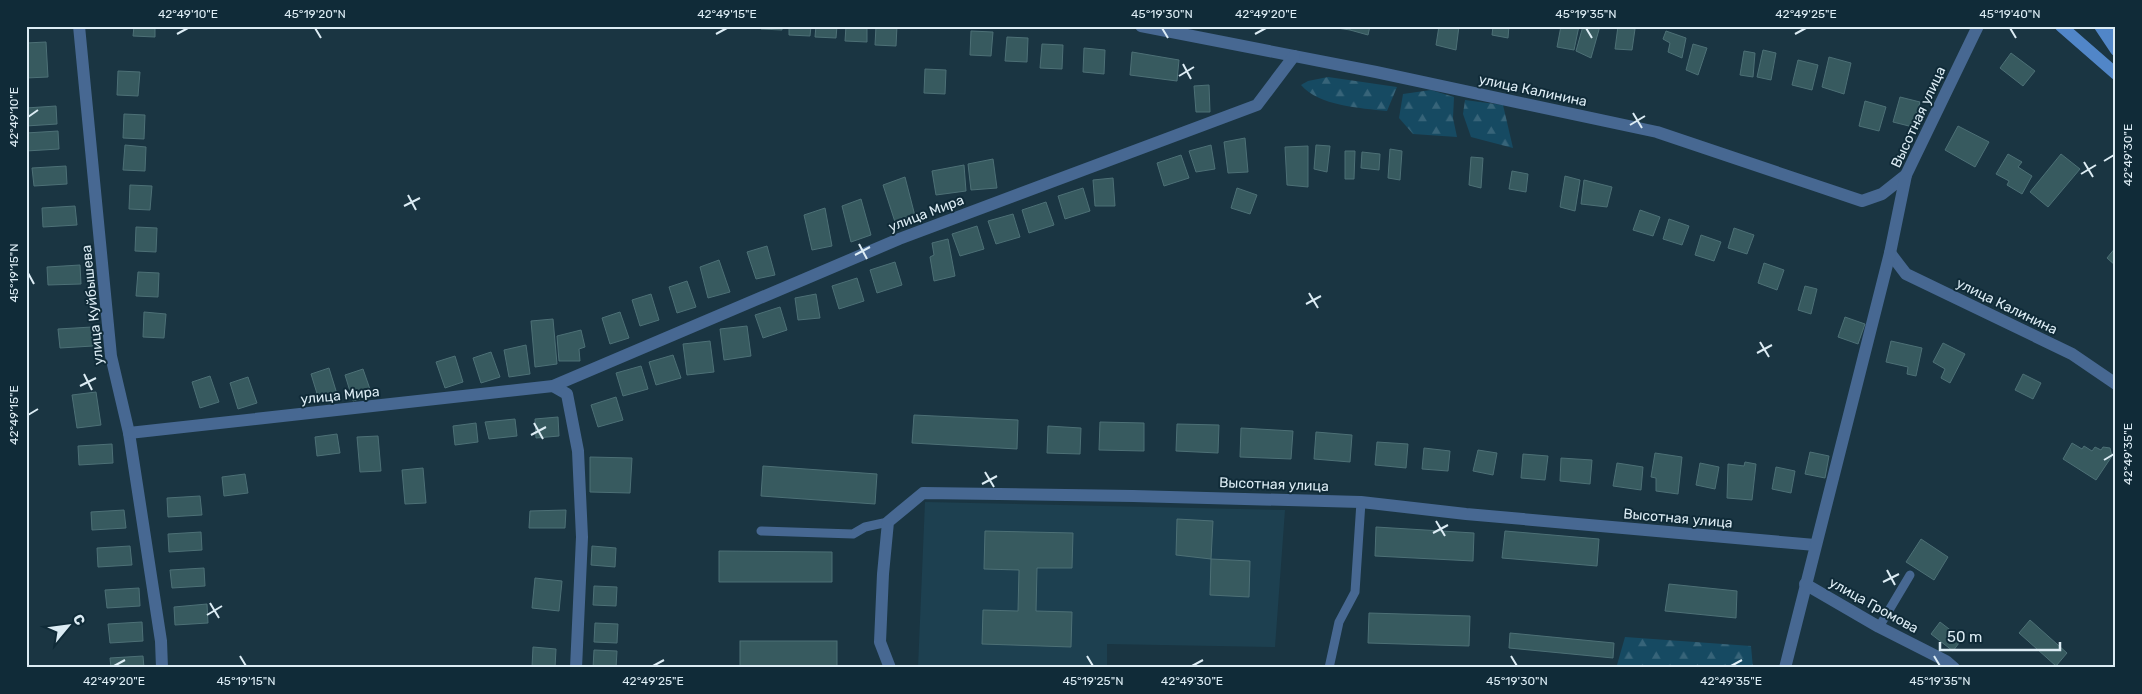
<svg xmlns="http://www.w3.org/2000/svg" width="2142" height="694" font-family="Rubik,sans-serif">
<style>
.built{fill:#1d4050}
.forest{fill:url(#forest-firs)}
.building{fill:#375a5f;stroke:#4d7076}
.lines{fill:none;stroke-linecap:round;stroke-linejoin:round}
.lane{stroke:#476892;stroke-width:9}
.street{stroke:#476892;stroke-width:12}
.secondary{stroke:#5186c8;stroke-width:12}
.ticks{fill:none;stroke:#dcecf4;stroke-width:2}
.labels{text-anchor:middle;stroke-width:4;stroke-linejoin:round;paint-order:stroke}
.street-label{font-size:14px;fill:#dcecf4;stroke:#102b38}
.neatline{fill:none;stroke:#dcecf4;stroke-width:2}
.ticks-label{font-size:12px;text-anchor:middle;fill:#dcecf4}
</style>
<defs>
<pattern id="forest-firs" width="22" height="20" patternUnits="userSpaceOnUse" patternTransform="scale(1.25)"><rect width="22" height="20" fill="#164a62"/><path d="M5 1l3.5 6h-7zM16 11l3.5 6h-7z" fill="#376479"/></pattern>
</defs>
<rect width="100%" height="100%" fill="#1a3542"/>
<polygon class="built" points="925,502 1285,510 1275,647 1107,644 1107,668 918,668"/>
<g class="forest">
<path d="M 1328,77 L 1397,87 L 1387,111 C 1360,108 1319,106 1301,85 L 1308,81 Z"/>
<polygon points="1431,90 1454,97 1453,118 1457,137 1413,134 1399,118 1403,94"/>
<polygon points="1465,100 1503,105 1513,148 1471,137 1463,114"/>
<polygon points="1625,637 1751,646 1753,668 1601,668 1617,665"/>
</g>
<g class="building">
<polygon points="134,26 155,26 155,37 133,36"/>
<polygon points="761,26 782,26 782,30 761,29"/>
<polygon points="789,26 811,26 810,36 789,35"/>
<polygon points="816,26 837,26 836,38 815,37"/>
<polygon points="846,26 867,26 867,42 845,41"/>
<polygon points="876,26 897,26 896,46 875,45"/>
<polygon points="1338,26 1351,26 1350,30 1337,28"/>
<polygon points="1351,26 1370,26 1368,35 1350,30"/>
<polygon points="1439,26 1459,26 1456,50 1436,45"/>
<polygon points="1493,26 1509,26 1508,38 1492,35"/>
<polygon points="1561,26 1579,26 1574,50 1557,47"/>
<polygon points="1583,26 1600,26 1591,58 1576,51"/>
<polygon points="1618,26 1635,29 1632,50 1615,49"/>
<polygon points="971,31 993,32 991,56 970,55"/>
<polygon points="1666,31 1686,38 1682,58 1668,52 1670,43 1663,39"/>
<polygon points="1007,37 1028,38 1027,62 1005,61"/>
<polygon points="46,42 48,77 26,78 26,43"/>
<polygon points="1042,44 1063,45 1062,69 1040,68"/>
<polygon points="1693,44 1707,48 1698,75 1686,70"/>
<polygon points="1084,48 1105,50 1104,74 1083,72"/>
<polygon points="1763,50 1776,53 1771,80 1757,77"/>
<polygon points="1744,51 1755,53 1753,77 1740,75"/>
<polygon points="1132,52 1179,60 1177,81 1130,75"/>
<polygon points="2011,53 2035,71 2023,86 2000,68"/>
<polygon points="1829,57 1851,63 1844,94 1822,87"/>
<polygon points="1798,60 1818,65 1812,90 1792,85"/>
<polygon points="925,69 946,70 945,94 924,93"/>
<polygon points="118,71 140,72 138,96 117,95"/>
<polygon points="1209,85 1210,112 1196,112 1194,86"/>
<polygon points="1900,97 1920,102 1913,127 1893,122"/>
<polygon points="1865,101 1886,107 1879,131 1859,126"/>
<polygon points="56,106 57,124 26,126 26,108"/>
<polygon points="124,114 145,115 144,139 123,138"/>
<polygon points="1958,126 1989,142 1975,167 1945,150"/>
<polygon points="58,131 59,149 26,151 26,133"/>
<polygon points="1245,138 1248,172 1228,173 1224,142"/>
<polygon points="125,145 146,147 145,171 123,170"/>
<polygon points="1211,145 1215,169 1196,172 1189,151"/>
<polygon points="1316,145 1330,146 1327,172 1314,169"/>
<polygon points="1308,146 1308,187 1287,185 1285,147"/>
<polygon points="1390,149 1402,151 1400,180 1388,178"/>
<polygon points="1345,151 1355,151 1354,179 1345,179"/>
<polygon points="1362,152 1380,154 1379,170 1361,168"/>
<polygon points="2008,154 2022,162 2018,167 2032,176 2022,194 2007,185 2009,181 1996,174"/>
<polygon points="2061,154 2080,169 2048,207 2030,192"/>
<polygon points="1181,155 1189,178 1164,186 1157,163"/>
<polygon points="1471,157 1483,158 1481,188 1469,185"/>
<polygon points="993,159 997,188 971,190 968,164"/>
<polygon points="964,165 966,191 936,195 932,171"/>
<polygon points="66,166 67,184 34,186 32,168"/>
<polygon points="1512,171 1528,174 1526,192 1509,189"/>
<polygon points="1565,176 1580,180 1575,211 1560,207"/>
<polygon points="905,177 915,216 895,222 883,185"/>
<polygon points="1113,178 1115,206 1095,206 1093,180"/>
<polygon points="1584,180 1612,187 1607,207 1581,204"/>
<polygon points="130,185 152,186 150,210 129,209"/>
<polygon points="1083,188 1090,211 1065,219 1058,196"/>
<polygon points="1237,188 1257,195 1250,214 1231,208"/>
<polygon points="861,199 871,235 851,242 842,206"/>
<polygon points="1046,202 1054,225 1029,233 1022,210"/>
<polygon points="75,206 77,225 43,227 42,208"/>
<polygon points="825,208 832,246 812,250 804,215"/>
<polygon points="1640,210 1660,217 1653,236 1633,230"/>
<polygon points="1013,214 1020,237 996,244 988,221"/>
<polygon points="1669,219 1689,226 1682,245 1663,239"/>
<polygon points="977,226 984,249 960,256 952,234"/>
<polygon points="136,227 157,228 156,252 135,251"/>
<polygon points="1734,228 1754,235 1747,254 1728,248"/>
<polygon points="1701,235 1721,242 1714,261 1695,255"/>
<polygon points="948,239 955,276 934,281 930,257 934,255 932,243"/>
<polygon points="767,246 775,275 756,279 747,252"/>
<polygon points="2116,247 2116,266 2107,258"/>
<polygon points="719,260 730,292 708,298 700,267"/>
<polygon points="895,262 902,285 877,293 870,270"/>
<polygon points="1764,263 1784,270 1777,290 1758,283"/>
<polygon points="80,265 81,284 48,285 47,267"/>
<polygon points="138,272 159,273 158,297 136,296"/>
<polygon points="857,278 864,301 839,309 832,286"/>
<polygon points="687,281 696,307 677,313 669,287"/>
<polygon points="1805,286 1817,289 1811,314 1798,310"/>
<polygon points="651,294 659,320 640,326 632,300"/>
<polygon points="816,294 820,318 798,320 795,298"/>
<polygon points="780,307 787,330 763,338 755,315"/>
<polygon points="144,312 166,314 164,338 143,337"/>
<polygon points="620,312 629,338 610,344 602,318"/>
<polygon points="1845,317 1865,324 1858,344 1838,337"/>
<polygon points="553,319 557,364 535,367 531,321"/>
<polygon points="747,326 751,356 724,360 720,329"/>
<polygon points="92,327 93,346 60,348 58,329"/>
<polygon points="581,330 585,347 579,349 580,361 559,361 557,336"/>
<polygon points="710,341 714,372 687,375 683,344"/>
<polygon points="1891,341 1922,348 1916,376 1907,374 1908,367 1886,362"/>
<polygon points="1943,343 1965,354 1950,383 1941,378 1945,369 1933,362"/>
<polygon points="526,345 530,374 509,377 504,350"/>
<polygon points="491,352 500,377 481,383 473,358"/>
<polygon points="673,355 681,378 656,385 649,362"/>
<polygon points="455,356 463,382 445,388 436,362"/>
<polygon points="641,366 648,389 623,396 616,373"/>
<polygon points="329,368 337,394 319,400 311,374"/>
<polygon points="363,369 372,395 353,401 345,375"/>
<polygon points="2023,374 2041,383 2033,399 2015,390"/>
<polygon points="210,376 219,402 200,408 192,382"/>
<polygon points="248,377 257,403 238,409 230,383"/>
<polygon points="96,392 101,425 77,428 72,395"/>
<polygon points="616,397 623,420 598,427 591,405"/>
<polygon points="914,415 1018,420 1017,449 912,443"/>
<polygon points="558,417 559,436 536,438 535,419"/>
<polygon points="515,419 517,436 489,439 485,422"/>
<polygon points="1100,422 1144,423 1144,451 1099,450"/>
<polygon points="476,423 478,442 455,445 453,426"/>
<polygon points="1177,424 1219,425 1218,453 1176,451"/>
<polygon points="1048,426 1081,428 1080,454 1047,453"/>
<polygon points="1241,428 1293,431 1291,459 1240,457"/>
<polygon points="1316,432 1352,435 1350,462 1314,459"/>
<polygon points="337,434 340,453 317,456 315,437"/>
<polygon points="378,436 381,471 360,472 357,437"/>
<polygon points="1377,442 1408,444 1406,468 1375,465"/>
<polygon points="2072,443 2082,449 2084,446 2092,451 2095,447 2101,450 2103,447 2110,448 2112,456 2096,480 2063,459"/>
<polygon points="112,444 113,463 79,465 78,446"/>
<polygon points="1424,448 1450,451 1448,471 1422,469"/>
<polygon points="1478,450 1497,453 1493,475 1473,471"/>
<polygon points="1810,452 1829,456 1825,478 1805,474"/>
<polygon points="1655,453 1682,457 1678,494 1656,491 1656,478 1651,477"/>
<polygon points="1523,454 1548,456 1545,480 1521,478"/>
<polygon points="590,457 632,458 630,493 590,492"/>
<polygon points="1561,458 1592,460 1590,484 1560,481"/>
<polygon points="1745,462 1756,464 1752,500 1727,498 1728,464 1744,466"/>
<polygon points="1617,463 1643,467 1641,490 1613,486"/>
<polygon points="1700,463 1719,467 1715,489 1696,485"/>
<polygon points="763,466 877,474 875,504 761,496"/>
<polygon points="1776,467 1795,471 1791,493 1772,489"/>
<polygon points="423,468 426,503 405,504 402,470"/>
<polygon points="245,474 248,493 224,496 222,477"/>
<polygon points="200,496 202,515 168,517 167,498"/>
<polygon points="124,510 126,528 92,530 91,512"/>
<polygon points="566,510 565,528 529,528 530,511"/>
<polygon points="1177,519 1213,521 1211,559 1176,555"/>
<polygon points="1376,527 1474,533 1473,561 1375,556"/>
<polygon points="985,531 1073,533 1072,568 1037,568 1036,611 1072,612 1071,647 982,644 983,610 1018,611 1019,570 984,569"/>
<polygon points="1505,531 1599,539 1597,566 1502,558"/>
<polygon points="201,532 202,550 169,552 168,534"/>
<polygon points="1921,539 1948,557 1934,580 1906,562"/>
<polygon points="130,546 132,565 98,567 97,548"/>
<polygon points="592,546 616,548 615,567 591,565"/>
<polygon points="719,551 832,552 832,582 719,582"/>
<polygon points="1211,559 1250,561 1249,597 1210,595"/>
<polygon points="204,568 205,586 172,588 170,570"/>
<polygon points="535,578 562,581 559,611 532,608"/>
<polygon points="1669,584 1737,591 1736,618 1665,611"/>
<polygon points="594,586 617,587 616,606 593,605"/>
<polygon points="139,588 140,606 107,608 105,590"/>
<polygon points="207,604 208,623 175,625 174,607"/>
<polygon points="1369,613 1470,616 1469,646 1368,643"/>
<polygon points="2030,620 2067,653 2056,666 2019,633"/>
<polygon points="142,622 143,641 110,643 108,624"/>
<polygon points="1940,622 1962,639 1953,651 1931,634"/>
<polygon points="595,623 618,624 617,643 594,642"/>
<polygon points="1510,633 1614,643 1613,658 1509,648"/>
<rect x="740" y="641" width="97" height="27"/>
<polygon points="533,647 556,649 555,668 532,667"/>
<polygon points="594,650 617,651 616,668 593,668"/>
<polygon points="143,656 144,668 111,668 110,658"/>
</g>
<g class="lines">
<g class="lane">
<polyline points="761,531 853,534 865,527 888,522"/>
<polyline points="1879,627 1910,575"/>
<polyline points="1329,668 1339,622 1355,592 1361,502"/>
</g>
<g class="street">
<polyline points="79,26 111,356 129,433 161,641 162,668"/>
<polyline points="1141,26 1376,72 1657,132 1862,201 1882,194 1906,175"/>
<polyline points="1890,253 1906,274 2072,354 2116,384"/>
<polyline points="553,386 567,394 578,451 582,537 576,668"/>
<polyline points="129,433 553,386 899,239 1257,105 1294,56"/>
<polyline points="1805,584 1879,627 1946,661 1954,668"/>
<polyline points="890,668 880,642 883,574 888,522 923,493 1133,496 1361,502 1466,514 1815,545"/>
<polyline points="1785,668 1890,253 1906,175 1978,26"/>
</g>
<g class="secondary">
<polyline points="2061,26 2116,74"/>
<polyline points="2100,26 2116,50"/>
<polyline points="2112,26 2116,32"/>
</g>
</g>
<path class="ticks" d="M 315,28 L 321,38M 1162,28 L 1168,38M 1586,28 L 1592,38M 2010,28 L 2016,38M 177,34 L 188,28M 716,34 L 727,28M 1255,34 L 1266,28M 1795,34 L 1806,28M 1183,64 L 1191,79M 1179,76 L 1194,67M 1633,113 L 1642,128M 28,117 L 38,110M 1630,125 L 1645,116M 2104,161 L 2114,155M 2084,162 L 2093,177M 2081,174 L 2096,165M 408,195 L 416,210M 404,206 L 420,198M 859,244 L 867,259M 855,255 L 870,247M 28,273 L 34,284M 1309,293 L 1318,308M 1306,304 L 1321,296M 1760,342 L 1769,357M 1757,353 L 1772,345M 84,374 L 92,390M 80,386 L 96,378M 28,415 L 38,409M 534,423 L 543,439M 531,435 L 546,427M 2104,460 L 2114,454M 985,472 L 994,487M 982,484 L 997,476M 1436,521 L 1445,536M 1433,533 L 1448,525M 1887,570 L 1895,585M 1883,582 L 1899,574M 210,603 L 219,618M 207,615 L 222,606M 240,656 L 246,666M 1087,656 L 1093,666M 1511,656 L 1517,666M 1934,656 L 1940,666M 114,666 L 125,660M 653,666 L 664,660M 1192,666 L 1203,660M 1731,666 L 1742,660"/>
<g class="labels">
<g class="street-label">
<text transform="translate(1533 90) rotate(12)" y="5">улица Калинина</text>
<text transform="translate(1918 117) rotate(-65)" y="5">Высотная улица</text>
<text transform="translate(926 213) rotate(-21)" y="5">улица Мира</text>
<text transform="translate(92 305) rotate(-96)" y="5">улица Куйбышева</text>
<text transform="translate(2007 306) rotate(26)" y="5">улица Калинина</text>
<text transform="translate(340 395) rotate(-6)" y="5">улица Мира</text>
<text transform="translate(1274 484) rotate(2)" y="5">Высотная улица</text>
<text transform="translate(1678 518) rotate(5)" y="5">Высотная улица</text>
<text transform="translate(1874 605) rotate(29)" y="5">улица Громова</text>
</g>
</g>
<rect width="2142" height="694" fill="none" stroke="#102b38" stroke-width="55"/>
<g transform="translate(68 626) rotate(61)" stroke="#102b38" stroke-width="4" paint-order="stroke">
<path d="M0-4L9 19L0 12L-9 19Z" fill="#dcecf4"/>
<text y="-8" font-size="14" font-weight="bold" text-anchor="middle" fill="#dcecf4">С</text>
</g>
<path d="M1940 642v8h120v-8" fill="none" stroke="#dcecf4" stroke-width="2.5"/>
<text x="1947" y="642" font-size="15" fill="#dcecf4" stroke="#102b38" stroke-width="4" paint-order="stroke">50 m</text>
<rect x="28" y="28" width="2086" height="638" class="neatline"/>
<g class="ticks-label">
<text x="188" y="18">42°49'10"E</text>
<text x="315" y="18">45°19'20"N</text>
<text x="727" y="18">42°49'15"E</text>
<text x="1162" y="18">45°19'30"N</text>
<text x="1266" y="18">42°49'20"E</text>
<text x="1586" y="18">45°19'35"N</text>
<text x="1806" y="18">42°49'25"E</text>
<text x="2010" y="18">45°19'40"N</text>
<text transform="translate(14 117) rotate(-90)" y="4">42°49'10"E</text>
<text transform="translate(2128 155) rotate(-90)" y="4">42°49'30"E</text>
<text transform="translate(14 273) rotate(-90)" y="4">45°19'15"N</text>
<text transform="translate(14 415) rotate(-90)" y="4">42°49'15"E</text>
<text transform="translate(2128 454) rotate(-90)" y="4">42°49'35"E</text>
<text x="114" y="685">42°49'20"E</text>
<text x="246" y="685">45°19'15"N</text>
<text x="653" y="685">42°49'25"E</text>
<text x="1093" y="685">45°19'25"N</text>
<text x="1192" y="685">42°49'30"E</text>
<text x="1517" y="685">45°19'30"N</text>
<text x="1731" y="685">42°49'35"E</text>
<text x="1940" y="685">45°19'35"N</text>
</g>
</svg>
